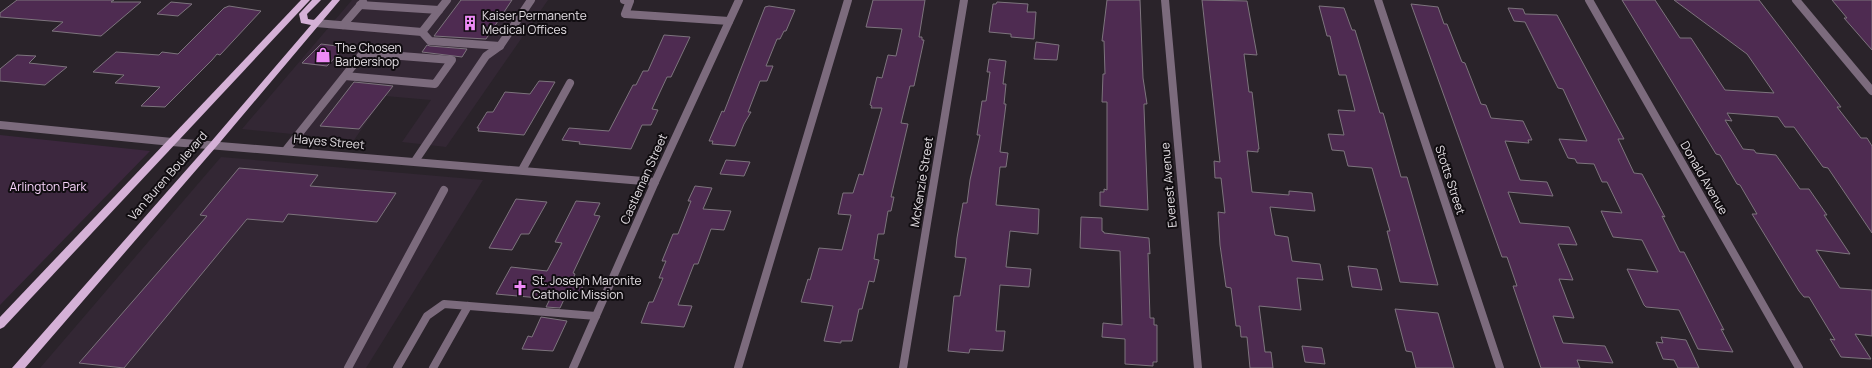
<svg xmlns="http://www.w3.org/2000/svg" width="1872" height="368" font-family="Manrope,sans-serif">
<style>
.built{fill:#332734}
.green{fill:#3c273e}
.building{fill:#4e2b51;stroke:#7d747d}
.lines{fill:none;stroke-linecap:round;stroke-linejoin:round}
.lane{stroke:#7c6b7d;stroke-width:8}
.street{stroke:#7c6b7d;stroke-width:8}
.primary{fill:#d5b1d7;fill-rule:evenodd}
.labels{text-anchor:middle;stroke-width:4;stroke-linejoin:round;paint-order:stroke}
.poi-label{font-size:12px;fill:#e4dfe4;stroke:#110d11;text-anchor:start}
.street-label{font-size:12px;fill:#e4dfe4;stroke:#110d11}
.park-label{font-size:12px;fill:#f8d4fb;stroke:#110d11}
</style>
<rect width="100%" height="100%" fill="#2a232a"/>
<g class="built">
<polygon points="352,0 548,0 446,147 402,142 431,100 385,96 354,140 242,129"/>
<polygon points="221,157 483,180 366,368 40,368"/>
</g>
<polygon class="green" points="0,135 150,151 0,305"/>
<g class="building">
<polygon points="17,0 114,0 111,2 141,2 101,36 52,31 63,22 0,17 0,13"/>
<polygon points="461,0 512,0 486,39 434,36"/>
<polygon points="873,0 925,0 919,37 922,37 922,40 924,40 914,86 910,86 901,123 908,124 891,197 894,197 891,211 888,211 884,234 878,234 874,259 879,260 874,282 869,281 862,309 859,309 852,341 841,341 841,343 824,341 833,306 801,302 808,279 810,280 819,248 842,250 851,215 838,214 843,193 853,193 859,174 863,175 882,108 871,108 872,106 870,105 877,77 882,78 888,55 896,56 902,29 866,27"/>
<polygon points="1107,0 1140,0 1143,78 1147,104 1144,104 1144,108 1148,210 1100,206 1100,192 1104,192 1104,189 1107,190 1107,102 1102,102 1103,74 1105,74 1104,41 1102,41"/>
<polygon points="1202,0 1247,1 1257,55 1244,54 1249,92 1252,92 1259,149 1258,149 1258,152 1247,151 1252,192 1289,195 1289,191 1312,193 1315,211 1270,207 1275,235 1288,237 1292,261 1320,264 1323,280 1297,278 1301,310 1259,306 1265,352 1271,352 1273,368 1250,368 1247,337 1241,337 1240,326 1236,326 1231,288 1226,287 1220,245 1218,212 1225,213 1221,178 1215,178 1214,161 1220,162"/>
<polygon points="1622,0 1655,0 1680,38 1691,38 1725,90 1774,93 1747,54 1674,0 1759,0 1841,107 1837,107 1861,138 1867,138 1872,146 1872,233 1828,168 1823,167 1794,127 1785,127 1778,117 1727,113 1732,121 1725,120 1743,149 1754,150 1756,153 1776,155 1800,189 1809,189 1827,215 1824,215 1850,254 1816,250 1840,288 1872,290 1872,336 1855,334 1871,359 1841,357 1830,339 1835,340 1809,297 1804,297 1799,291 1752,214 1757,214 1740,185 1737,184 1720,155 1716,154"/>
<polygon points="1832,0 1872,0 1872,50 1844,18 1847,18"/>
<polygon points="171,2 192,4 178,16 157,14"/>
<polygon points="997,2 1028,4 1027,12 1036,12 1034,39 1011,37 1011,34 989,32 993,4 996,4"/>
<polygon points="1411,4 1438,7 1444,24 1447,24 1462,62 1465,63 1481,104 1486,105 1491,118 1523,121 1532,140 1528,140 1529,143 1505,141 1520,180 1547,182 1553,196 1508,192 1520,223 1569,227 1577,245 1558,244 1573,280 1559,279 1574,318 1553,316 1563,343 1605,346 1613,363 1577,360 1580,368 1541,368 1513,286 1517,286 1507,257 1502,257"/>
<polygon points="229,6 261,11 220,55 217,54 212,60 165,107 141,106 160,87 115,83 124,75 93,72 116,52 159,55 162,52 178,54 224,8"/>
<polygon points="769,6 795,10 786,31 784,31 780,39 777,39 766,66 773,66 767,81 760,81 748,112 751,112 744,124 735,146 712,144 713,141 709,141 722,111 724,112 765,7"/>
<polygon points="1319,6 1344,8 1352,30 1355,30 1380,113 1383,113 1384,116 1401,177 1407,177 1438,285 1400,282 1387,231 1390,231 1372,168 1348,166 1344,151 1332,150 1328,134 1344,135 1338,110 1355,111 1346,75 1339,75 1330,36 1327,36"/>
<polygon points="1508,8 1523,9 1525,14 1557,15 1624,139 1618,139 1634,173 1642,174 1665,217 1662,216 1680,252 1684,252 1724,330 1721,329 1733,352 1698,349 1679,310 1646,307 1644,305 1627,269 1658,272 1642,240 1613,237 1601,211 1622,213 1607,182 1602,182 1594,164 1577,163 1575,159 1568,158 1559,139 1587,141 1563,89 1558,88 1525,22 1514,21"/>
<polygon points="664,35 690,37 671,77 667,77 652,109 658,110 651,125 642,125 631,149 579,144 580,142 562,140 569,128 609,131 633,85 636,85 643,71 648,71"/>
<polygon points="1036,42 1059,45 1057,60 1034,59"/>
<polygon points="321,44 345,47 327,66 302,63"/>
<polygon points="427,45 430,46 467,49 462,57 422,52"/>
<polygon points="17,55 36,56 29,63 67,67 45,85 0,81 0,69"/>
<polygon points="989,59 1006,61 1003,84 1006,84 1004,104 1006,104 1000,152 1008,153 1006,167 1000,167 996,205 1039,209 1038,234 1010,231 1006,267 1031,269 1029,287 1000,285 996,331 1005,331 1003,351 970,349 969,353 948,351 954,296 960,296 966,258 955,257 957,238 963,203 967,203 970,180 980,135 977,135 982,101 986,101 990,72 987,72"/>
<polygon points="539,81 555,82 524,135 478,131 479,128 477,128 487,112 493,112 505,92 530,94"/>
<polygon points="354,82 393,86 359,129 320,126"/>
<polygon points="726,160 750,162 744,176 720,174"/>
<polygon points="239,168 318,175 310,186 396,193 377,222 288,214 283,222 247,219 124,368 79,363 207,216 200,215"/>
<polygon points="695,186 712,188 703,209 731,211 724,230 711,229 698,264 694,264 678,305 692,306 684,327 641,323 649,302 653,302 663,278 659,278 666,261 662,261 673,234 678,234 691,201 688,201"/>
<polygon points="516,199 547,202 529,234 521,234 512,250 489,248"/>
<polygon points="576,201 600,203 594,215 600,216 573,273 575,274 572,281 585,282 579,294 567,293 560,308 546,307 550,299 496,294 511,267 547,271 562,243 555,242"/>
<polygon points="1081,217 1102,218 1102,231 1104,232 1104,233 1149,238 1150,254 1148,253 1150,318 1154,318 1154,325 1157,325 1157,362 1153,362 1153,366 1125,364 1125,339 1102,337 1103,323 1122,325 1120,251 1080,248"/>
<polygon points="1348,266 1377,269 1382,290 1352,287"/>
<polygon points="1395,309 1438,313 1454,368 1416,368 1412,352 1406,351"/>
<polygon points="541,317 567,321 553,351 522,349 528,336 532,337"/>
<polygon points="1661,337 1686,340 1699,368 1678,368 1674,360 1663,359 1656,342 1663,343"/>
<polygon points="1302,346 1322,348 1325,364 1305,362"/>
</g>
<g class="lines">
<g class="lane">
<polyline points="624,0 630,1 625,14 729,21"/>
<polyline points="360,5 439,10"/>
<polyline points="316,23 422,32 430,41 500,46"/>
<polyline points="343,25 363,2"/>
<polyline points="422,32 447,0"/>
<polyline points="286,150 363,53 452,60 435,84 345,76"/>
<polyline points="415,161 486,56 500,46 531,0"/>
<polyline points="522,170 570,83"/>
<polyline points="348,368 444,190"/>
<polyline points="397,368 427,316 444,304 596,316"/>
<polyline points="433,368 468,306"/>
<polyline points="738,368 848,0"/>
</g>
<g class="street">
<polyline points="1165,0 1198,368"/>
<polyline points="1378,0 1500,368"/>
<polyline points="1589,0 1799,368"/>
<polyline points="1796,0 1872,91"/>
<polyline points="0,125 172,142 655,182"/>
<polyline points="573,368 655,182 739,0"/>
<polyline points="903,368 964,0"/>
</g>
<g class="primary">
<polygon points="301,0 310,0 4,327 0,329 0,317"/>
<polygon points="312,0 321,0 307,14 308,19 314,20 332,0 340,0 216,147 25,368 12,368 210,143 311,25 301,23 299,14"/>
</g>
</g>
<defs>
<symbol id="building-bare" viewBox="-9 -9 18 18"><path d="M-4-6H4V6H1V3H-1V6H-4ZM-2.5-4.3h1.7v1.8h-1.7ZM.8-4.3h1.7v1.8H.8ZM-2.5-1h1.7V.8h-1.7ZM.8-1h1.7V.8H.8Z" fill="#ef8bf7" stroke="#110d11" stroke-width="2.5" paint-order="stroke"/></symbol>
<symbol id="shop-bare" viewBox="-9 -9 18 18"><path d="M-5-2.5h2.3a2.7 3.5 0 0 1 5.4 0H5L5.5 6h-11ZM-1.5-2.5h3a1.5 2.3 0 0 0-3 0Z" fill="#ef8bf7" stroke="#110d11" stroke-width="2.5" paint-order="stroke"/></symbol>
<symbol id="church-bare" viewBox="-9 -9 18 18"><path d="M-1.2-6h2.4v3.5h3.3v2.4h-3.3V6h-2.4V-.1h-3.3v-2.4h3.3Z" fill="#ef8bf7" stroke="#110d11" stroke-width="2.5" paint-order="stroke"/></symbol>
</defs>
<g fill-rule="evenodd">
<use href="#building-bare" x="459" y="12" width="22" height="22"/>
<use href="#shop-bare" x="312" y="44" width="22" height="22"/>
<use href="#church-bare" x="509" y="277" width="22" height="22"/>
</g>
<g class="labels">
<g class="poi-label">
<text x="482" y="20">Kaiser Permanente<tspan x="482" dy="14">Medical Offices</tspan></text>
<text x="335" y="52">The Chosen<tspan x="335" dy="14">Barbershop</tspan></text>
<text x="532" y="285">St. Joseph Maronite<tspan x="532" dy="14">Catholic Mission</tspan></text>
</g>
<g class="street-label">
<text transform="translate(329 142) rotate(5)" y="4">Hayes Street</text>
<text transform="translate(168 176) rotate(-49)" y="4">Van Buren Boulevard</text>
<text transform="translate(1704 178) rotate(60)" y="4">Donald Avenue</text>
<text transform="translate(644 179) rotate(-66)" y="4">Castleman Street</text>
<text transform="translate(1450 180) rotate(72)" y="4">Stotts Street</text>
<text transform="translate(922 182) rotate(-81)" y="4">McKenzie Street</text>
<text transform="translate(1169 185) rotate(-95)" y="4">Everest Avenue</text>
</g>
<g class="park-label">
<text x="48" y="191">Arlington Park</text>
</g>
</g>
</svg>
